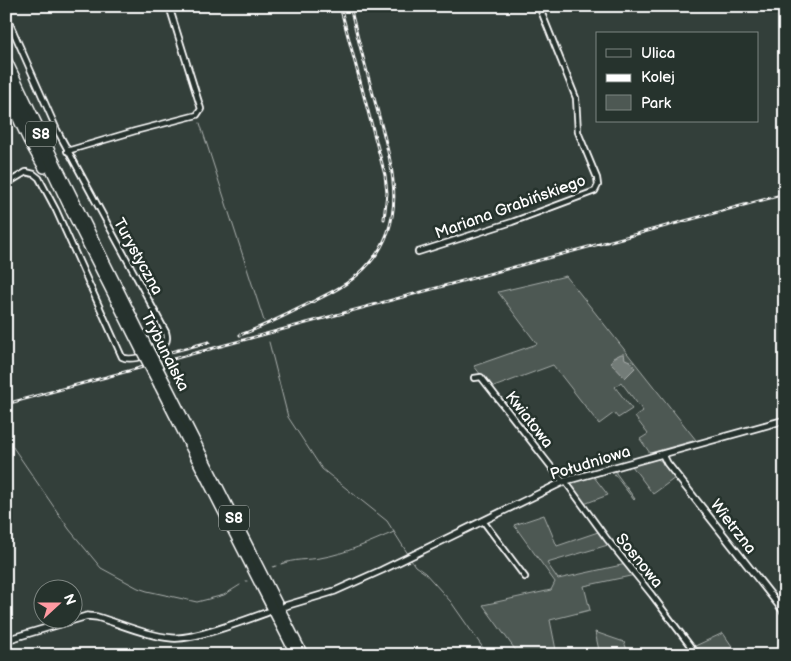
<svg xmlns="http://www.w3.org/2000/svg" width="791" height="661" font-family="'Balsamiq Sans',sans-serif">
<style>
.green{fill:#4d5853;stroke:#a6aca9}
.water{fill:#737b78;stroke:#abb0ae}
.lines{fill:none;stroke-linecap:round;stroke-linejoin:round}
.stream{stroke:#abb0ae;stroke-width:1}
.minor-casing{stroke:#fff;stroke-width:8}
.tertiary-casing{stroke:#fff;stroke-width:9}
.motorway-casing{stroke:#fff;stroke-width:12}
.minor{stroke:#26332d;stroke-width:4.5}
.tertiary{stroke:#26332d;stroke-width:5.5}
.motorway{stroke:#26332d;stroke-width:9}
.rail-casing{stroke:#fff;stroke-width:3}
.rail{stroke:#26332d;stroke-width:1;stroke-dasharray:4;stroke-linecap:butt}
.motorway-bridge-casing{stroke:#fff;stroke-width:12;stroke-linecap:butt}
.motorway-bridge{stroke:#26332d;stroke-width:9}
.labels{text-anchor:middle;stroke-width:5;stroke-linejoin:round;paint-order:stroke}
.shield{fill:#26332d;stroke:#bec2c0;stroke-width:1}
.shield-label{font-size:15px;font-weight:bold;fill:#fff}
.street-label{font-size:16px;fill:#fff;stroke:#26332d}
</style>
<rect width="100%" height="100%" fill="#333f3a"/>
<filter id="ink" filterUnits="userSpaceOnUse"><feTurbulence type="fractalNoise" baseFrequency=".02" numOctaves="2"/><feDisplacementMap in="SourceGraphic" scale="10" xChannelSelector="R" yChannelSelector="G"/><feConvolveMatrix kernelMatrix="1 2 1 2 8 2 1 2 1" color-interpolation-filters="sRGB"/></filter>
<g filter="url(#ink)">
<g class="green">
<polygon points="566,276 696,440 650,453 640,439 648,434 635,417 643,411 621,382 615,387 632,409 618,418 614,413 599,424 553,365 491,388 474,366 537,344 498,292"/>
<polygon points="657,459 663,462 675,478 653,494 632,466 616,470 616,473 635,499 634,500 611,470"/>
<polygon points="608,471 609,473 594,477 608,495 584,504 570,485 572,481"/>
<polygon points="544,515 557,546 601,531 609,542 608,545 547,563 558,579 626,564 635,575 584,586 590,610 550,620 557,655 519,655 483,605 551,590 555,582 514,525"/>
<polygon points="595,632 624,642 629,655 600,655"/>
<polygon points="723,633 738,655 699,655 693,647"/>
</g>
<polygon class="water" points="621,354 624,354 625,359 630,361 635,368 625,378 611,363 613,358"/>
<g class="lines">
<g class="stream">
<polyline points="200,123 264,321"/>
<polyline points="269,342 288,417 322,469 387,521 408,554"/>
<polyline points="6,437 69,529 101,568 138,588 147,591 197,602 224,595 240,585"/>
<polyline points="411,560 415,566 425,573 451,602 488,655"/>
<path d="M 281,564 C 294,559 307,560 320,558 C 345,554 370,542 394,532"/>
<polyline points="273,567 276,566"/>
<polyline points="246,581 247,581"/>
</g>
<defs>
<g id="minor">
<path d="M 6,15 L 57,130 L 166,332 C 167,336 168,340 165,344 C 160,353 131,362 122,357 L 56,210 L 39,178 L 34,174 L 26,172 L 6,184"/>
<polyline points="67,151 135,131 197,115 201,109 169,6"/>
<polyline points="418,252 512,222 595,191 598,185 597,178 578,132 576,98 539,6"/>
<polyline points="474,378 481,377 563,482"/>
<polyline points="565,481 607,539 652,595 697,655"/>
<polyline points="483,521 525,577"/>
<polyline points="740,654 741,655"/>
</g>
<g id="tertiary">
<polyline points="663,455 667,463 785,613"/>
<polyline points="285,606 335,591 382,570 565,481 785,420"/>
<path d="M 6,640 L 87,616 L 97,617 C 121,624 147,636 172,638 C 194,640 246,620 268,612"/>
</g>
<g id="motorway">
<polyline points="6,59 55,162 148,349"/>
<polyline points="6,75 72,213 142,352"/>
<polyline points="6,93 28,140 44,168"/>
<polyline points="165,382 303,655"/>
<polyline points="159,385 296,655"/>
</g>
</defs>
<use href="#minor" class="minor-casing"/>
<use href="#tertiary" class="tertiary-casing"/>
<use href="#motorway" class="motorway-casing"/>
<use href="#minor" class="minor"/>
<use href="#tertiary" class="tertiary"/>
<use href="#motorway" class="motorway"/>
<defs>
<g id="rail">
<polyline points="340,6 385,175 387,193 384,219"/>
<path d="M 240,335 C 263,327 284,316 306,305 C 326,295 347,286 364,269 C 411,222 392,165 377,109 C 368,75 358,41 350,6"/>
<polyline points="149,360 167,353 209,342"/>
<polyline points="6,404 785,194"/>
</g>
</defs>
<use href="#rail" class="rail-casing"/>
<use href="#rail" class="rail"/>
<defs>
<g id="motorway-bridge">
<polyline points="148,349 165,382"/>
<polyline points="142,352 159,385"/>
</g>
</defs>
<use href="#motorway-bridge" class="motorway-bridge-casing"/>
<use href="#motorway-bridge" class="motorway-bridge"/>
</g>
</g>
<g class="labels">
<g class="shield">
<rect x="26" y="121.5" width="30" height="25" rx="4"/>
<rect x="219" y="505.5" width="30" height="25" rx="4"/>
</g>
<g class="shield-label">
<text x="41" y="139">S8</text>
<text x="234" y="523">S8</text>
</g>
<g class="street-label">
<text transform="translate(510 206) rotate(-20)" y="6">Mariana Grabińskiego</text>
<text transform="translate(139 256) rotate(61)" y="6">Turystyczna</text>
<text transform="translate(166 351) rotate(63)" y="6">Trybunalska</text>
<text transform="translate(530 419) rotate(52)" y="6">Kwiatowa</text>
<text transform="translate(590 462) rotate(-17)" y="6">Południowa</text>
<text transform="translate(734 526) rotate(52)" y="6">Wietrzna</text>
<text transform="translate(640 560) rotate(51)" y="6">Sosnowa</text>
</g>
</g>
<rect width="791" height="661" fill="none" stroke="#26332d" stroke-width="25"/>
<rect x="12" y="12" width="766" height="636" fill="none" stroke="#fff" stroke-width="2" filter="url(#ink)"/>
<rect x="596" y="32" width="162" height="90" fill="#26332d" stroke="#7d8581"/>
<rect x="606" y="49" width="25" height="8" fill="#26332d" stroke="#7d8581"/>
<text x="641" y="58" font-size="15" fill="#ffffff">Ulica</text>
<rect x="606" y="74" width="25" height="8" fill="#ffffff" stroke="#7d8581"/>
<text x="641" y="82" font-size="15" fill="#ffffff">Kolej</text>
<rect x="606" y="95" width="25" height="15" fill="#4d5853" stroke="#7d8581"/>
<text x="641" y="108" font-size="15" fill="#ffffff">Park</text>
<g transform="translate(58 604) rotate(69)"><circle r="24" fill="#26332d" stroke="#7d8581"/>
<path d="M0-4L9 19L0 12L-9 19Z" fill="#ff9aa2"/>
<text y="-8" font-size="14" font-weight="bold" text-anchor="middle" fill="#ffffff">N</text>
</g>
</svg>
